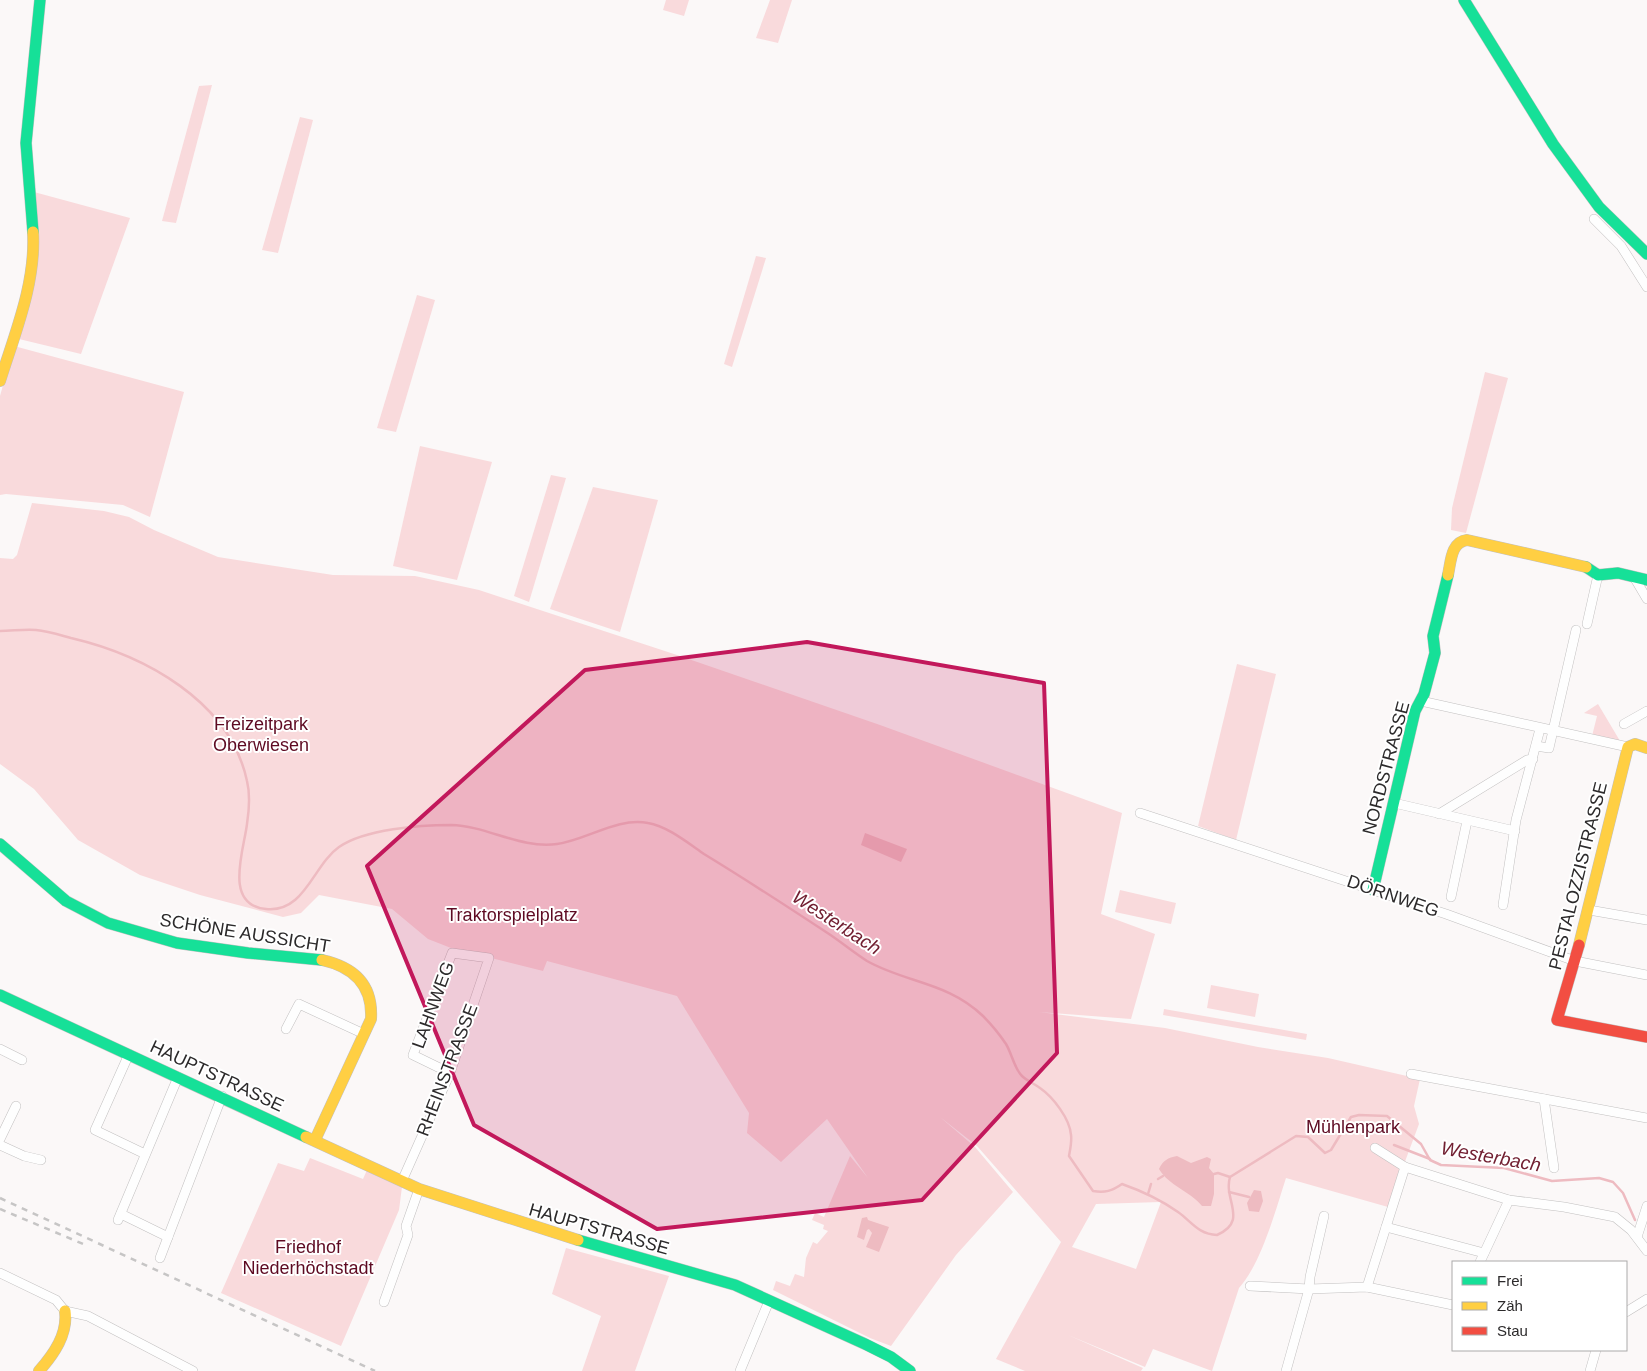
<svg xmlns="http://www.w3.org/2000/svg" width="1647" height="1371" font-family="Helvetica,sans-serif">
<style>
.green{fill:#f9dadc;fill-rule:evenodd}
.water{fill:#eebbc1}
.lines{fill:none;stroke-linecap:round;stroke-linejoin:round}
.stream{stroke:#eebbc1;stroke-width:2.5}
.street-casing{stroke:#c2c0c0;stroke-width:10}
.fast-casing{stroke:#c2c0c0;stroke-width:12}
.slow-casing{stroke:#c2c0c0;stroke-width:12}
.jam-casing{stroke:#c2c0c0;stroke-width:12}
.street{stroke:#fefefe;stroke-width:9}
.fast{stroke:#16e098;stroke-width:11}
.slow{stroke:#ffcf43;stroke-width:11}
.jam{stroke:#f24e42;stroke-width:11}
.rail{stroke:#c6c5c5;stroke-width:2.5;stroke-dasharray:6 6;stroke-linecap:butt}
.marked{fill:#c2185b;fill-opacity:0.2;stroke:#c2185b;stroke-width:4;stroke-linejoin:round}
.labels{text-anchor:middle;stroke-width:4;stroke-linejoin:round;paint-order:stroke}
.park-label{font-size:18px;fill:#5e0a22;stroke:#fff}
.street-label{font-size:18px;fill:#2c2a2b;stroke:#fff}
.water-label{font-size:19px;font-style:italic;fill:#722032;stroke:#fff}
</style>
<rect width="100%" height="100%" fill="#fbf8f8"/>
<g class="green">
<polygon points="666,0 689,0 684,16 663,10"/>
<polygon points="770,0 792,0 778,43 756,38"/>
<polygon points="212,85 176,223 162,221 199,86"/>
<polygon points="300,117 313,120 278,253 262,250"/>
<polygon points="34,192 130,218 81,354 19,339 38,258"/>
<polygon points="756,256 766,258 732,367 724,364"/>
<polygon points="417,295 435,300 396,432 377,428"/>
<polygon points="14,346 184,392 150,517 123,505 6,494 0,495 0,396"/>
<polygon points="1485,372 1508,378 1466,533 1451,530 1452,508"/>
<polygon points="420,446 492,462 457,580 393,566"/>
<polygon points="551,475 566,478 529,602 514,596"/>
<polygon points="593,487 658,500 620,632 550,609"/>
<path d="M 32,503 L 104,511 L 129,517 L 154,530 L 218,557 L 333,575 L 415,576 L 479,590 L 677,655 L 880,725 L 1122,813 L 1101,914 L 1155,934 L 1131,1019 L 1039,1012 L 1165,1028 L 1258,1047 L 1328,1058 L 1420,1079 L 1414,1106 L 1419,1124 L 1388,1207 L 1286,1178 C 1276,1209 1261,1264 1239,1288 L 1212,1371 L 1153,1349 L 1145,1367 L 1068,1335 L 1143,1368 L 1141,1371 L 1025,1371 L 996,1359 L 1061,1242 L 977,1146 L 940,1117 L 975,1147 L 1013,1192 L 956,1255 L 891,1346 L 870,1338 L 773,1290 L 776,1281 L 790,1286 L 795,1274 L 804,1277 L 806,1258 L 813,1242 L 817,1244 L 828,1231 L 823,1229 L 824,1225 L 812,1220 L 815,1213 L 824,1217 L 850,1156 L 868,1178 L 827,1119 L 781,1162 L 747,1133 L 749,1113 L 677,996 L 547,961 L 543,971 L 451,948 L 428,939 L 392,909 L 319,895 L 301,913 L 283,917 L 200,895 L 140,875 L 78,840 L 34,789 L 0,764 L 0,558 L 13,559 L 17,555 ZM 1161,1202 L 1136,1269 L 1072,1247 L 1096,1204 Z"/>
<polygon points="1237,664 1276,674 1236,840 1198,826"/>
<polygon points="1598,704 1620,741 1592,736 1597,716 1584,713"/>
<polygon points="1120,890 1176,903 1171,924 1115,912"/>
<polygon points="1211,985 1259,994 1255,1017 1207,1008"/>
<polygon points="1164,1009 1307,1034 1306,1040 1163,1015"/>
<polygon points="310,1158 363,1179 367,1170 402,1187 399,1210 341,1346 221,1293 278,1163 304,1171"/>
<polygon points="566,1248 669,1276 635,1371 582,1371 601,1316 552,1294"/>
</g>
<g class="water">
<polygon points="865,833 907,849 901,862 861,845"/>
<path d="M 1177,1156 L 1191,1163 L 1207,1157 L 1211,1159 L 1209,1168 L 1214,1174 L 1214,1194 L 1211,1206 L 1202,1206 C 1190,1191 1169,1186 1159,1169 C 1163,1160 1168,1158 1177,1156 Z"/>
<polygon points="1254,1190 1261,1191 1263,1201 1259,1212 1249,1211 1247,1203"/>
<polygon points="867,1217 868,1220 889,1227 879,1252 866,1247 872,1233 869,1229 867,1230 864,1240 857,1237 862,1218"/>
</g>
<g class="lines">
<g class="stream">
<path d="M 0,631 C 12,631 24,629 36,630 C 48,631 60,635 71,638 C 144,655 230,701 247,781 C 250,793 249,811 247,824 C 244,850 223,905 266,909 C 305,913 313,865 339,847 C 365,829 420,825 451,825 C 488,826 520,849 557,844 C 587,840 617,817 648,823 C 667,826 688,843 704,854 C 745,879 785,905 826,932 C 840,941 853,952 867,961 C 906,983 948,982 983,1016 C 991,1024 1000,1035 1006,1044 C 1012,1054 1014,1068 1022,1076 C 1027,1081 1035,1084 1040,1088 C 1053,1097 1070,1119 1071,1135 C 1072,1142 1070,1150 1069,1156 L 1093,1191 C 1105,1193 1112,1191 1122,1184 C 1142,1191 1161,1200 1178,1212 C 1192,1222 1198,1234 1217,1235 C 1249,1221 1223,1200 1230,1177 L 1296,1136 L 1308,1137 L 1325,1153 L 1331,1150 L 1351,1117 L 1359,1115 L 1387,1116 L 1421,1144 L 1430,1160 L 1441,1165 L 1504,1168 L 1552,1181 L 1599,1178 L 1613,1182 L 1623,1193 L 1635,1220"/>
<polyline points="1394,1145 1430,1159"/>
<polyline points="1214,1174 1218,1173 1230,1177"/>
<polyline points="1158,1179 1163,1176"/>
<polyline points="1229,1192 1249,1197"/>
<polyline points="1148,1194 1151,1184"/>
</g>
<defs>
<g id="street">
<polyline points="1594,219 1621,246 1647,287"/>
<polyline points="1634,577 1647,599"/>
<polyline points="1587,624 1598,575"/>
<polyline points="1421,701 1628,747"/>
<polyline points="1624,724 1647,711"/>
<polyline points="1536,746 1549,748 1576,630"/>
<polyline points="1394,803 1515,831"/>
<polyline points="1140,813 1446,914 1575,961 1647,975"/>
<polyline points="1439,814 1527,760 1533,759"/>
<polyline points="1451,897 1467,821"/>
<polyline points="1503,905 1516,820 1540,729"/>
<polyline points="1589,910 1647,920"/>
<polyline points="286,1029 299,1004 364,1034"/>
<polyline points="0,1049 22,1060"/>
<polyline points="129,1054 95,1130 145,1154"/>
<polyline points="1411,1074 1647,1118"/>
<polyline points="1544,1099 1554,1168"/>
<polyline points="0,1139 16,1106"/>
<polyline points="0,1145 24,1156 41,1160"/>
<polyline points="1375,1148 1405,1167 1509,1200 1564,1207 1615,1217 1631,1230 1647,1251"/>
<polyline points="402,1181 450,1073 489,958 452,953 413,1055 450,1073"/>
<polyline points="121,1214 168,1237 222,1096"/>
<polyline points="118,1220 178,1077"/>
<polyline points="1386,1227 1484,1253"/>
<polyline points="1637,1237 1647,1206"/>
<polyline points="160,1258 168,1237"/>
<polyline points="1480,1262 1509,1200"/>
<polyline points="0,1273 56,1300 65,1311 88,1316 193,1371"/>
<polyline points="1250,1286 1309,1289 1367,1287 1453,1305"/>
<polyline points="1367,1287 1405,1167"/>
<polyline points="384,1302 408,1235 406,1226 419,1189"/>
<polyline points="1626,1312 1647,1299"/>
<polyline points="740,1371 769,1301"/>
<polyline points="1286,1371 1309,1289 1310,1277 1324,1216"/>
<polyline points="1590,1371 1596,1350"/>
</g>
<g id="fast">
<polyline points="1464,0 1553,144 1599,207 1647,254"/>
<polyline points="33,232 26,143 40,0"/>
<polyline points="1586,567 1598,575 1618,573 1647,580"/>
<polyline points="0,844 66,901 108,923 177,943 248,953 322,960"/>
<polyline points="1373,890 1415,711 1424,694 1435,653 1433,636 1448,575"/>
<polyline points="0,995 306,1137"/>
<polyline points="578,1240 735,1285 865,1344 891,1357 910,1371"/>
</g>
<g id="slow">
<path d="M 0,381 C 15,333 36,283 33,232"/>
<path d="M 1448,575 C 1451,561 1451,542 1467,540 L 1586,567"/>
<polyline points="1579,945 1628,747 1635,744 1647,748"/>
<polyline points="306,1137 419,1189 578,1240"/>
<path d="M 315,1140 L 371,1019 C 373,985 354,967 322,960"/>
<path d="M 39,1371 C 54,1354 68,1334 65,1311"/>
</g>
<polyline id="jam" points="1579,945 1557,1020 1647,1037"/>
</defs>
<use href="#street" class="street-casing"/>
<use href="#fast" class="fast-casing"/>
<use href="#slow" class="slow-casing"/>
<use href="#jam" class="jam-casing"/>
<use href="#street" class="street"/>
<use href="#fast" class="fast"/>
<use href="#slow" class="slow"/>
<use href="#jam" class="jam"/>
<g class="rail">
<polyline points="0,1198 375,1371"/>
<polyline points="0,1209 88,1246"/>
</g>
</g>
<path class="marked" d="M 807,642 L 1044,683 L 1057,1053 L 922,1200 L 657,1229 L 474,1125 L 367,866 L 585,670 Z"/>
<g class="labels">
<g class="park-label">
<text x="261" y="730">Freizeitpark<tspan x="261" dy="21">Oberwiesen</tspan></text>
<text x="512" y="921">Traktorspielplatz</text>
<text x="1353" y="1133">Mühlenpark</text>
<text x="308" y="1253">Friedhof<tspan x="308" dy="21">Niederhöchstadt</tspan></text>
</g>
<g class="street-label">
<text transform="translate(1386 768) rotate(-75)" y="6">NORDSTRASSE</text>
<text transform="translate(1578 876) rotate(-76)" y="6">PESTALOZZISTRASSE</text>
<text transform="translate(1393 896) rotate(19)" y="6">DÖRNWEG</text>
<text transform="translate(245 933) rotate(9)" y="6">SCHÖNE AUSSICHT</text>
<text transform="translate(433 1005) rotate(-70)" y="6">LAHNWEG</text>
<text transform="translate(447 1070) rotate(-69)" y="6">RHEINSTRASSE</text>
<text transform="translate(217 1076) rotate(25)" y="6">HAUPTSTRASSE</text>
<text transform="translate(599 1229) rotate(16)" y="6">HAUPTSTRASSE</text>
</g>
<g class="water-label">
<text transform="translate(837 922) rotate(33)" y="7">Westerbach</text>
<text transform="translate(1491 1156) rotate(10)" y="7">Westerbach</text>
</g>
</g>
<rect x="1452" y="1261" width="175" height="90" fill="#ffffff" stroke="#abaaaa"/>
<rect x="1462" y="1277" width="25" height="8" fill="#16e098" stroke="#abaaaa"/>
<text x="1497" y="1286" font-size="15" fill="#2c2a2b">Frei</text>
<rect x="1462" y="1302" width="25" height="8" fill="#ffcf43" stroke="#abaaaa"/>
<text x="1497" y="1311" font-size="15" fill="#2c2a2b">Zäh</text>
<rect x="1462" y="1327" width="25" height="8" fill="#f24e42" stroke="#abaaaa"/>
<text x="1497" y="1336" font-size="15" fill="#2c2a2b">Stau</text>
</svg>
